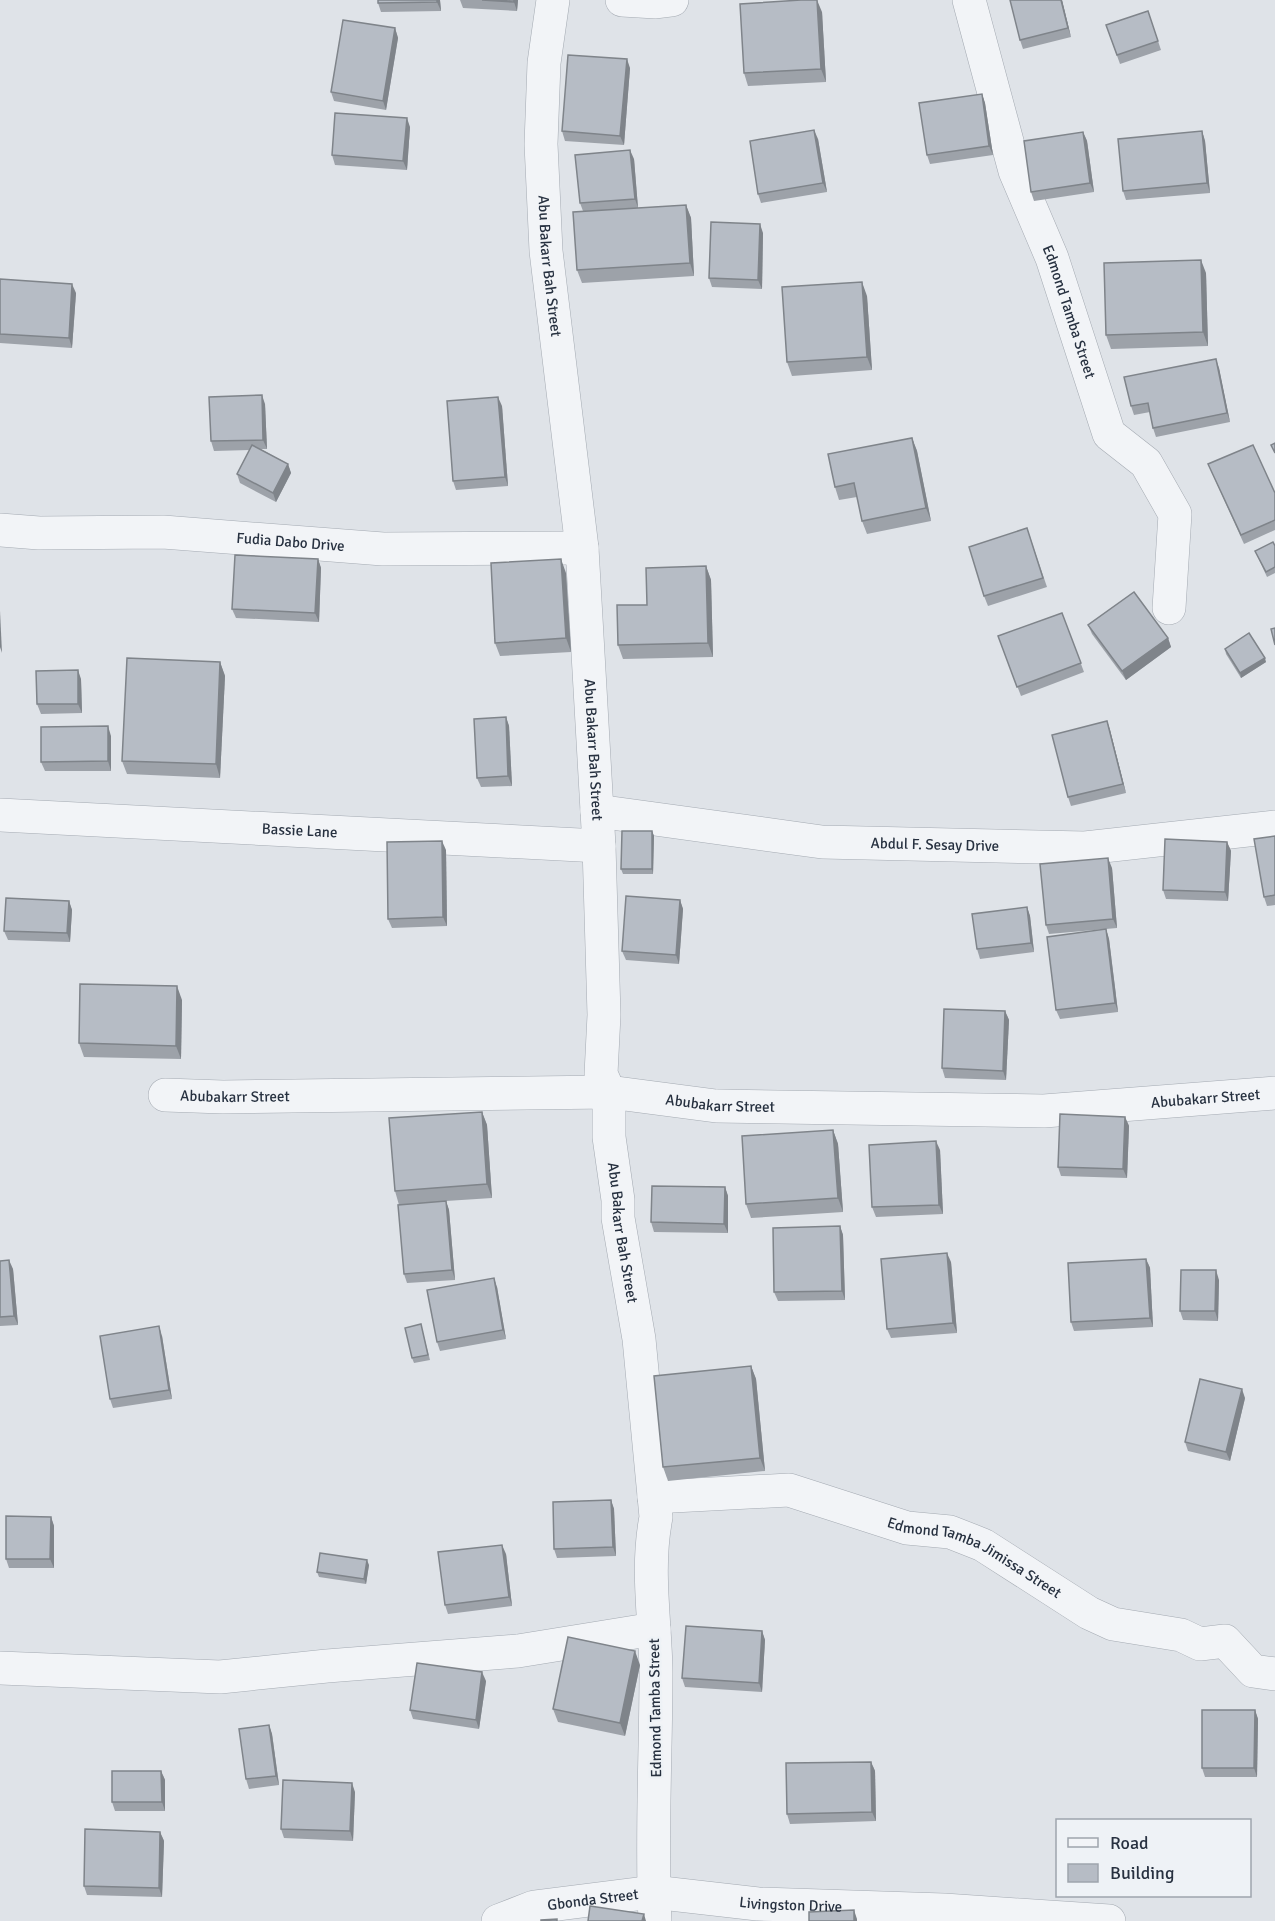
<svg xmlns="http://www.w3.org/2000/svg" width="1275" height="1921" font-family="Signika,sans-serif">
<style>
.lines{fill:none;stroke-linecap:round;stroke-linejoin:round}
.minor-casing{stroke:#a4aab2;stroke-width:34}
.minor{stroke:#f2f4f7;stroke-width:33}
.wall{fill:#9da2a9}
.shaded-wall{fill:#7f848a}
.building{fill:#b6bcc5;stroke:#7f848a;stroke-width:1.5}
.labels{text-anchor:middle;stroke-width:5;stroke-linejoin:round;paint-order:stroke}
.street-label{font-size:15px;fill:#273140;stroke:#eef2f6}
</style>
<rect width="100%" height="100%" fill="#dfe3e8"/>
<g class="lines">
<defs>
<g id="minor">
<path id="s1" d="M 553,0 L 544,63 L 541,144 L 546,251 L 582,548 L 599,846 L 604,1015 L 601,1074 L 609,1092 L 609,1137 L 618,1200 L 618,1218 L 639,1339 L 656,1517 C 646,1569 655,1618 656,1671 C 656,1754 651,1838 655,1921"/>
<polyline points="622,0 656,2 672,0"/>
<path id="s2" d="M 969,0 L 1015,171 L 1052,258 L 1109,434 L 1146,463 L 1175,514 L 1169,608"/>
<path id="s3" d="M 0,530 L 39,533 L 163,532 L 383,549 L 582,548"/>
<path id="s4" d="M 597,811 L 822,842 L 1085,848 L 1275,827"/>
<path id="s5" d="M 0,815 L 599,846"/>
<path id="s6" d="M 165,1095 L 223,1097 L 609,1092 L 716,1106 L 1044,1111 L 1275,1093"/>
<path id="s7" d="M 654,1497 L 789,1490 L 907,1528 L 950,1532 L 983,1545 L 1089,1613 L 1113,1624 L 1181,1635 L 1200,1644 L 1225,1641 L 1253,1671 L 1275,1674"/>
<polyline points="0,1668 220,1677 327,1666 518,1651 654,1629"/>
<path id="s8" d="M 498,1921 L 534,1907 L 653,1892 L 758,1904 L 944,1910 L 1109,1921"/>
</g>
</defs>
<use href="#minor" class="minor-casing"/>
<use href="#minor" class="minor"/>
</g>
<g class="wall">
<polygon points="440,0 441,11 381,12 378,3"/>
<polygon points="460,0 518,0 517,11 463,8"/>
<polygon points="1062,0 1071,37 1023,49 1020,40"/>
<polygon points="1148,11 1161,50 1120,64 1106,25"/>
<polygon points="822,12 826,82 748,86 744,73"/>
<polygon points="395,28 398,38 386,110 334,101 331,92"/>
<polygon points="630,68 624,145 565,141 562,131"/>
<polygon points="982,94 985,103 993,155 930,164 927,155"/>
<polygon points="410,127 407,170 335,165 332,155"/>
<polygon points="1202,131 1205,141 1210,193 1126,200 1123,191"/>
<polygon points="1083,132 1087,141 1094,192 1034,201 1031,192"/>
<polygon points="818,139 827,192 761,203 758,194"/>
<polygon points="634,159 638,208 686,205 691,218 694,276 582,283 577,270 583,211 580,203"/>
<polygon points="763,233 762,289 712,287 709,278"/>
<polygon points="1206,273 1208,346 1111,349 1106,335"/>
<polygon points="0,279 76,293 72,348 0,343"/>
<polygon points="867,296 872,370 792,376 787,362"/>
<polygon points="1219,368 1230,422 1156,437 1153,428 1150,412 1134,415 1131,406"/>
<polygon points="265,404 267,449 261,449 288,464 291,473 276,502 240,483 237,474 250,450 214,451 211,441"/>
<polygon points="502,406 508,486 456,490 453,481"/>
<polygon points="912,438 917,451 931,521 867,534 862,521 857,497 839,500 835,487"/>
<polygon points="1208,464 1275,493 1275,530 1244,544"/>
<polygon points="1027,528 1047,587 988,606 984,596"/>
<polygon points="1275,546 1275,573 1267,577 1255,551"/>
<polygon points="318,559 321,568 319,622 236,618 232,609"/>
<polygon points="706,566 711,580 713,657 623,659 618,645 647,605"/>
<polygon points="566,573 571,652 500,656 495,643"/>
<polygon points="1062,613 1084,672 1021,696 998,636"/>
<polygon points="1088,625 1168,638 1171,647 1126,680 1092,634"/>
<polygon points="1225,649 1266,662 1241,678 1226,654"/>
<polygon points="220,662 225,676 220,778 127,774 122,761"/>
<polygon points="81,679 82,713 41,714 37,704"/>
<polygon points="506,717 509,726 512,786 481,787 477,778"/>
<polygon points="1107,721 1110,730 1126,793 1071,806 1068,797"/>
<polygon points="111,736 111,771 45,771 41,762"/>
<polygon points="652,831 654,836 653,874 623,874 621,869"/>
<polygon points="1275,836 1275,905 1267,906 1264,897"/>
<polygon points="1227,842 1231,851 1228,901 1166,899 1163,890"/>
<polygon points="446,850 447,926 392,928 388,919"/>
<polygon points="1112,868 1117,928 1049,934 1046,925"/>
<polygon points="680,900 683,909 679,964 626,960 622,951"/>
<polygon points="69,901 72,910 70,942 8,940 4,931"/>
<polygon points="1027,907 1030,916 1034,952 980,959 977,949"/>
<polygon points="1106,929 1109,939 1118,1012 1060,1019 1056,1010"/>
<polygon points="182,1000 181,1059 84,1057 79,1043"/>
<polygon points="1005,1011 1009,1020 1006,1080 945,1078 942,1068"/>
<polygon points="482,1112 487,1125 492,1198 446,1201 449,1210 455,1280 407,1283 404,1274 399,1205 395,1191"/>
<polygon points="1125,1117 1129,1126 1127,1178 1061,1176 1058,1167"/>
<polygon points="833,1130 838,1144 843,1212 751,1218 746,1204"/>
<polygon points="940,1150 943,1214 876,1217 872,1207"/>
<polygon points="725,1187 728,1196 728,1233 654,1232 651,1222"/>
<polygon points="840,1226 843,1235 845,1300 778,1301 774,1292"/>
<polygon points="1146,1259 1150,1268 1153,1327 1074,1331 1071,1322"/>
<polygon points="0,1261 13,1269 18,1325 0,1326"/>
<polygon points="951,1262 957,1333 891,1338 887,1329"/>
<polygon points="1219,1280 1218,1321 1183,1320 1180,1311"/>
<polygon points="497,1287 506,1339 440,1351 437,1342"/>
<polygon points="422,1329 430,1360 414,1363 412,1358"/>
<polygon points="162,1336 172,1399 113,1408 110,1399"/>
<polygon points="751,1366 756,1379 765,1471 668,1481 663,1467"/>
<polygon points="1245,1398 1230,1461 1188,1451 1185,1442"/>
<polygon points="611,1500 614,1509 616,1556 557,1558 554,1549"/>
<polygon points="51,1517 54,1526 54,1568 9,1568 6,1559"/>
<polygon points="506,1554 512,1606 448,1614 445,1605"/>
<polygon points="369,1565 366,1584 319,1577 317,1572"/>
<polygon points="762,1631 765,1640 762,1692 685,1687 682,1678"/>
<polygon points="640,1665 625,1736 558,1722 553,1709"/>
<polygon points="486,1681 479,1729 413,1719 410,1710"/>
<polygon points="1255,1710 1258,1719 1257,1777 1205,1777 1202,1768"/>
<polygon points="269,1725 272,1734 279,1785 249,1789 246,1779"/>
<polygon points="871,1762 875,1771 876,1821 790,1824 787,1814"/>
<polygon points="161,1771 165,1780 165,1811 115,1811 112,1802"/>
<polygon points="355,1792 353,1841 284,1838 281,1829"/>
<polygon points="160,1832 164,1841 162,1897 87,1895 84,1886"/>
</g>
<g class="shaded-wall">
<polygon points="437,0 440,0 441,11 437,2"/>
<polygon points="514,0 518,0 517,11 514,2"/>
<polygon points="817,0 822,12 826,82 821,69"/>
<polygon points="1061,0 1062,0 1071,37 1068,28"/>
<polygon points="395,28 398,38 386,110 383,101"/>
<polygon points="627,59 630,68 624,145 620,136"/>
<polygon points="982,94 985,103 993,155 989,146"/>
<polygon points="407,118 410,127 407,170 403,161"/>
<polygon points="814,130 818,139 827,192 823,183"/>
<polygon points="1202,131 1205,141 1210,193 1207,183"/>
<polygon points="1083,132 1087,141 1094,192 1090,183"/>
<polygon points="630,150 634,159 638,208 635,199"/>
<polygon points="686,205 691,218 694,276 690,263"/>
<polygon points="760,224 763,233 762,289 758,280"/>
<polygon points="1201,260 1206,273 1208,346 1203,332"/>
<polygon points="862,282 867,296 872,370 867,357"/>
<polygon points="72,284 76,293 72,348 69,338"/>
<polygon points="1216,359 1219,368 1230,422 1227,413"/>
<polygon points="262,395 265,404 267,449 263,440"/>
<polygon points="498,397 502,406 508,486 505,477"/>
<polygon points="912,438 917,451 931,521 926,508"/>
<polygon points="288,464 291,473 276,502 273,493"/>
<polygon points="318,559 321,568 319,622 315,613"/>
<polygon points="561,559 566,573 571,652 566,638"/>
<polygon points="706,566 711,580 713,657 708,643"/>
<polygon points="0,611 2,653 0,647"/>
<polygon points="1168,638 1171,647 1126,680 1122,671"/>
<polygon points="1265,658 1266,662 1241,678 1240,673"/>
<polygon points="220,662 225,676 220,778 216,764"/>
<polygon points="78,670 81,679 82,713 78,704"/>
<polygon points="506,717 509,726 512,786 508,776"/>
<polygon points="1107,721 1110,730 1126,793 1123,784"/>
<polygon points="108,726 111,736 111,771 108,761"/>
<polygon points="652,831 654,836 653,874 652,869"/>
<polygon points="442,841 446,850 447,926 443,917"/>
<polygon points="1227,842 1231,851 1228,901 1225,892"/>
<polygon points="1108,858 1112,868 1117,928 1113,919"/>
<polygon points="680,900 683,909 679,964 676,955"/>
<polygon points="69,901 72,910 70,942 67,933"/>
<polygon points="1027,907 1030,916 1034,952 1031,943"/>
<polygon points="1106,929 1109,939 1118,1012 1115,1003"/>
<polygon points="177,986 182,1000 181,1059 176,1046"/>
<polygon points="1005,1011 1009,1020 1006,1080 1003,1071"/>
<polygon points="482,1112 487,1125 492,1198 487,1184"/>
<polygon points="1125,1117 1129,1126 1127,1178 1123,1169"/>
<polygon points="833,1130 838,1144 843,1212 838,1198"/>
<polygon points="936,1141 940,1150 943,1214 939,1205"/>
<polygon points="725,1187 728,1196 728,1233 724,1224"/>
<polygon points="446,1201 449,1210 455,1280 452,1270"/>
<polygon points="840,1226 843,1235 845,1300 842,1291"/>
<polygon points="947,1253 951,1262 957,1333 953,1323"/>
<polygon points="1146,1259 1150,1268 1153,1327 1150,1318"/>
<polygon points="9,1260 13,1269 18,1325 14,1316"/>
<polygon points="1216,1270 1219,1280 1218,1321 1215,1311"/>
<polygon points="494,1278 497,1287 506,1339 503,1330"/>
<polygon points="159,1326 162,1336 172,1399 169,1390"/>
<polygon points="751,1366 756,1379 765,1471 760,1458"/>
<polygon points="1242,1389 1245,1398 1230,1461 1226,1452"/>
<polygon points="611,1500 614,1509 616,1556 613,1547"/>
<polygon points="51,1517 54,1526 54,1568 50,1559"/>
<polygon points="502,1545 506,1554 512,1606 509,1597"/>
<polygon points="367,1560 369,1565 366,1584 364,1579"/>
<polygon points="762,1631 765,1640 762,1692 759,1683"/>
<polygon points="635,1651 640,1665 625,1736 620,1723"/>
<polygon points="482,1672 486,1681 479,1729 476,1720"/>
<polygon points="1255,1710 1258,1719 1257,1777 1254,1768"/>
<polygon points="269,1725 272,1734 279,1785 276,1776"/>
<polygon points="871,1762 875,1771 876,1821 872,1812"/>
<polygon points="161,1771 165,1780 165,1811 162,1802"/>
<polygon points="352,1783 355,1792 353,1841 350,1831"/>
<polygon points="160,1832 164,1841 162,1897 159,1888"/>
<polygon points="854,1910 857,1919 857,1921 854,1921"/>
<polygon points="644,1914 646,1921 642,1921"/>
</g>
<g class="building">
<polygon points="378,0 437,0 437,2 378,3"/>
<polygon points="482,0 514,0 514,2"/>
<polygon points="801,0 817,0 821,69 744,73 740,4"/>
<polygon points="1010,0 1061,0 1068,28 1020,40"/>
<polygon points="1148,11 1158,41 1117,55 1106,25"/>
<polygon points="343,20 395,28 383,101 331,92"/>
<polygon points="568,55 627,59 620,136 562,131"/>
<polygon points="982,94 989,146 927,155 919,103"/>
<polygon points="335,113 407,118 403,161 332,155"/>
<polygon points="814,130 823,183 758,194 750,141"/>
<polygon points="1202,131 1207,183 1123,191 1118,139"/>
<polygon points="1083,132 1090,183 1031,192 1024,141"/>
<polygon points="630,150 635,199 580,203 575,155"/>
<polygon points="686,205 690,263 577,270 573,212"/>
<polygon points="711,222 760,224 758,280 709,278"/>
<polygon points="1201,260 1203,332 1106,335 1104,263"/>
<polygon points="0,279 72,284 69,338 0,334"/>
<polygon points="862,282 867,357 787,362 782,287"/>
<polygon points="1216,359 1227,413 1153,428 1148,403 1131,406 1124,377"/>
<polygon points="262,395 263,440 211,441 209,397"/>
<polygon points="498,397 505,477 453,481 447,401"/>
<polygon points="912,438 926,508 862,521 854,483 835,487 828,454"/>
<polygon points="1275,443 1275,453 1271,445"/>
<polygon points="252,445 288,464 273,493 237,474"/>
<polygon points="1253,445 1275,493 1275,520 1241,535 1208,464"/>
<polygon points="1027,528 1043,578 984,596 969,547"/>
<polygon points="1273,542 1275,546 1275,567 1266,572 1255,551"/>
<polygon points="235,555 318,559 315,613 232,609"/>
<polygon points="561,559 566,638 495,643 491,563"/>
<polygon points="706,566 708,643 618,645 617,605 647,605 646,568"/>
<polygon points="1134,592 1168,638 1122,671 1088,625"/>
<polygon points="1062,613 1081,663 1017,687 998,636"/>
<polygon points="1275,628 1275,645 1271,629"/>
<polygon points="1249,633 1265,658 1240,673 1225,649"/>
<polygon points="127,658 220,662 216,764 122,761"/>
<polygon points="78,670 78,704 37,704 36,671"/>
<polygon points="506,717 508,776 477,778 474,719"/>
<polygon points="1107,721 1123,784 1068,797 1052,735"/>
<polygon points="108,726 108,761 41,762 41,727"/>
<polygon points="622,831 652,831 652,869 621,869"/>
<polygon points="1275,836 1275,895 1264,897 1254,839"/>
<polygon points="1165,839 1227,842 1225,892 1163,890"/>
<polygon points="442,841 443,917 388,919 387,842"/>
<polygon points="1108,858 1113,919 1046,925 1040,864"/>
<polygon points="626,896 680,900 676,955 622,951"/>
<polygon points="6,898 69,901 67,933 4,931"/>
<polygon points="1027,907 1031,943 977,949 972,914"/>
<polygon points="1106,929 1115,1003 1056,1010 1047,937"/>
<polygon points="80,984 177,986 176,1046 79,1043"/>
<polygon points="944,1009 1005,1011 1003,1071 942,1068"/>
<polygon points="482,1112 487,1184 395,1191 389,1118"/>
<polygon points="1060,1114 1125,1117 1123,1169 1058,1167"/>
<polygon points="833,1130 838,1198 746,1204 742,1136"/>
<polygon points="936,1141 939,1205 872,1207 869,1145"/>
<polygon points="652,1186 725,1187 724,1224 651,1222"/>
<polygon points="446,1201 452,1270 404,1274 398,1205"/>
<polygon points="840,1226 842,1291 774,1292 773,1228"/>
<polygon points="947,1253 953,1323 887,1329 881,1259"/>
<polygon points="1146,1259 1150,1318 1071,1322 1068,1263"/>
<polygon points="9,1260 14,1316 0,1317 0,1261"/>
<polygon points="1181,1270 1216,1270 1215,1311 1180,1311"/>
<polygon points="494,1278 503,1330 437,1342 427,1290"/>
<polygon points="421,1324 428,1355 412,1358 405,1328"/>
<polygon points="159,1326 169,1390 110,1399 100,1336"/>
<polygon points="751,1366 760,1458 663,1467 654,1376"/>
<polygon points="1200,1379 1242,1389 1226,1452 1185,1442"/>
<polygon points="611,1500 613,1547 554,1549 553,1502"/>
<polygon points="6,1516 51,1517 50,1559 6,1559"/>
<polygon points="502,1545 509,1597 445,1605 438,1552"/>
<polygon points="320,1553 367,1560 364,1579 317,1572"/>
<polygon points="686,1626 762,1631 759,1683 682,1678"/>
<polygon points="568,1637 635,1651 620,1723 553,1709"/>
<polygon points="417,1663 482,1672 476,1720 410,1710"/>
<polygon points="1202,1710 1255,1710 1254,1768 1202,1768"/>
<polygon points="269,1725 276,1776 246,1779 239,1729"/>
<polygon points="871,1762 872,1812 787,1814 786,1763"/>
<polygon points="112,1771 161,1771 162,1802 112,1802"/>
<polygon points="283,1780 352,1783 350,1831 281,1829"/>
<polygon points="85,1829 160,1832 159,1888 84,1886"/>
<polygon points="590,1906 644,1914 642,1921 588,1921"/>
<polygon points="854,1910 854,1921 809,1921 809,1912"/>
<polygon points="557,1919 557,1921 541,1921 541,1920"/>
</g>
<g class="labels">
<g class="street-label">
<text dy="5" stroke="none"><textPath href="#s1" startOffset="267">Abu Bakarr Bah Street</textPath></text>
<text dy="5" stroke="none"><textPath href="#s2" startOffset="328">Edmond Tamba Street</textPath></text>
<text dy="5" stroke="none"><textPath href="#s3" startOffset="291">Fudia Dabo Drive</textPath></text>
<text dy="5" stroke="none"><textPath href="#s1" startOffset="753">Abu Bakarr Bah Street</textPath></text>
<text dy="5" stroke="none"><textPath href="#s5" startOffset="300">Bassie Lane</textPath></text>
<text dy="5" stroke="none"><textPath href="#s4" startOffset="340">Abdul F. Sesay Drive</textPath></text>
<text dy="5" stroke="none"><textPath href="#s6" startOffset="70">Abubakarr Street</textPath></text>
<text dy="5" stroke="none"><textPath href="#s6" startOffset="1042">Abubakarr Street</textPath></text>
<text dy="5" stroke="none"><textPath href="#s6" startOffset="556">Abubakarr Street</textPath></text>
<text dy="5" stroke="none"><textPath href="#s1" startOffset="1239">Abu Bakarr Bah Street</textPath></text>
<text dy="5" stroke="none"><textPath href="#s7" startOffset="334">Edmond Tamba Jimissa Street</textPath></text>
<text transform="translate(655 1708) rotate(-91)" y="5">Edmond Tamba Street</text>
<text dy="5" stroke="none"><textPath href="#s8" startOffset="98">Gbonda Street</textPath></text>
<text dy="5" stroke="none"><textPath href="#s8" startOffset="297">Livingston Drive</textPath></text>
</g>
</g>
<rect x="1056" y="1819" width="195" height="78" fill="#eef2f6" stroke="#9ea5ad" stroke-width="1.5"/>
<rect x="1068" y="1838" width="30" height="9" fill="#f2f4f7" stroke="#9ea5ad" stroke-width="1.5"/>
<text x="1110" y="1849" font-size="18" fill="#273140">Road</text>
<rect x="1068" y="1864" width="30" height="18" fill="#b6bcc5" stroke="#9ea5ad" stroke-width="1.5"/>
<text x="1110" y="1879" font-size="18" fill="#273140">Building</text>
</svg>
